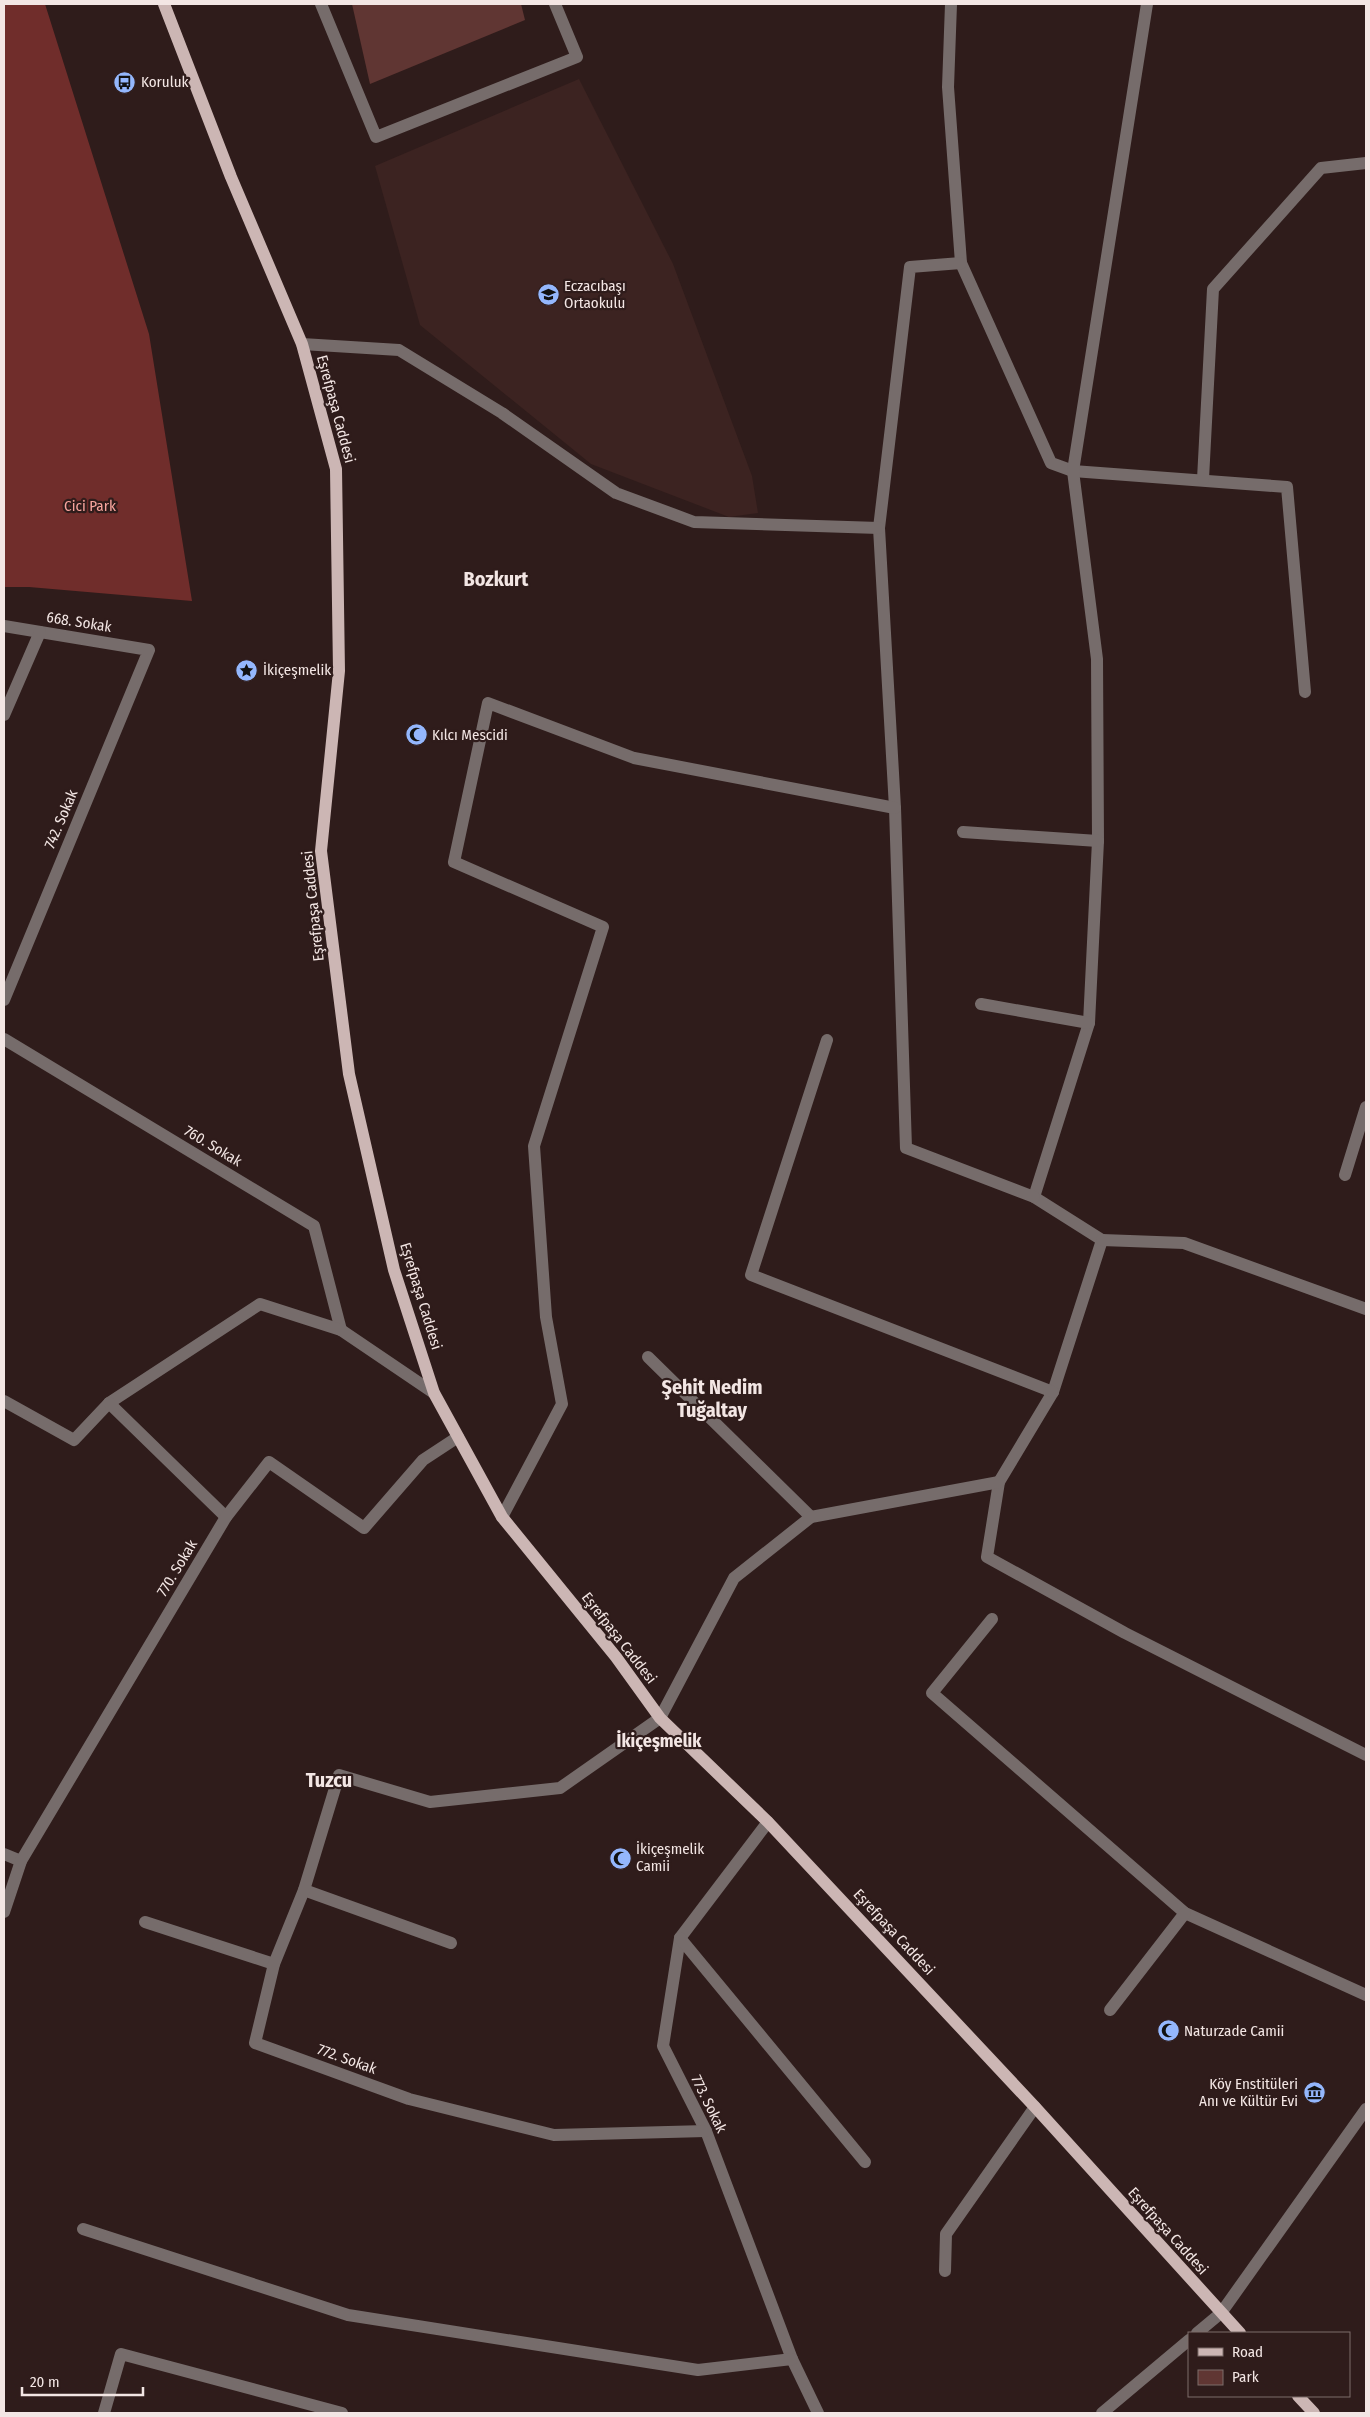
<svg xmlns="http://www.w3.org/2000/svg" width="1370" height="2417" font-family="'Fira Sans Condensed',sans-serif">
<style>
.built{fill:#3c2321}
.green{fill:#603633}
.forest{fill:#702d2b}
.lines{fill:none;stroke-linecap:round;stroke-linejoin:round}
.minor{stroke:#766c6b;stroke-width:12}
.major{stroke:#ccb6b4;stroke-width:12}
.labels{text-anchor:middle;stroke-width:4.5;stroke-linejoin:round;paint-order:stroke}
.poi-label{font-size:15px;fill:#f3e6e4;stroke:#2f1c1b;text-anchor:start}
.street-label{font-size:15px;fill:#f3e6e4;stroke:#2f1c1b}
.park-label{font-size:15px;fill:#f8a59e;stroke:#2f1c1b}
.quarter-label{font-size:18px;font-weight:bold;fill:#f3e6e4;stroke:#2f1c1b}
.district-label{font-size:20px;font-weight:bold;fill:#f3e6e4;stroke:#2f1c1b}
</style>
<rect width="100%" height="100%" fill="#2f1c1b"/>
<polygon class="built" points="579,79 673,264 752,476 758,513 729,517 591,464 420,325 375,166"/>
<polygon class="green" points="352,4 521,4 525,20 370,84"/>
<polygon class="forest" points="4,4 45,4 149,334 192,601 29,587 4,587"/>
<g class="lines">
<g class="minor">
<polyline points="321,4 376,137 577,57 555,4"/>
<polyline points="951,4 948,87 961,263 1051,463 1073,471 1287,487 1305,692"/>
<polyline points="1147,4 1073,471 1097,659 1098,841 1089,1023 1034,1197 1102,1240 1053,1392 999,1482 987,1557 1125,1633 1366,1755"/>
<polyline points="961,263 910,267 879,528 895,808 906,1148 1034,1197"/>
<polyline points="302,344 399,350 502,413 616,493 694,522 879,528"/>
<polyline points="1203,479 1213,289 1321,168 1366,163"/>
<polyline points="4,626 149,650 4,1000"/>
<polyline points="4,715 40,632"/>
<polyline points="963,832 1098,841"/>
<polyline points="981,1004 1089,1023"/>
<polyline points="4,1039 314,1226 341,1330"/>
<polyline points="827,1040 751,1275 1053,1392"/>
<polyline points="1345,1175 1366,1107"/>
<polyline points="1102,1240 1184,1243 1366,1309"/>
<polyline points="648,1357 811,1517"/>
<polyline points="4,1401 74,1440 109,1403 260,1304 341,1330 434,1393"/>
<polyline points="109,1403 226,1517"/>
<polyline points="502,1517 562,1404 546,1317 534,1146 603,927 454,862 488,703 634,758 895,808"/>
<polyline points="992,1619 932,1693 1185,1913 1366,1995"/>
<polyline points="768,1822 680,1938 663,2046 706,2131 792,2359 818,2413"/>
<polyline points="4,1854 21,1861"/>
<polyline points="304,1890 451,1943"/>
<polyline points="4,1912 21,1861 226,1517 269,1462 364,1528 423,1460 458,1437"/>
<polyline points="145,1922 274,1964"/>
<polyline points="680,1938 865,2162"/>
<polyline points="1110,2010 1185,1913"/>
<polyline points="706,2131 554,2135 409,2099 255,2043 274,1964 304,1890 339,1775 430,1802 560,1788 660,1718 734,1578 811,1517 999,1482"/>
<polyline points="83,2229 348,2315 698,2370 792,2359"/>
<polyline points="945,2271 946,2234 1035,2107"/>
<polyline points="1197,2333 1221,2313 1366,2109"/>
<polyline points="104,2413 121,2354 342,2413"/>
<polyline points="1102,2413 1189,2340"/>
</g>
<g class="major">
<polyline points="164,4 231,177 302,344 336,469 339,671 321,851 349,1074 394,1270 434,1393 502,1517 616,1657 660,1718 768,1822 1035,2107 1240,2333"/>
<polyline points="1298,2396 1314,2413"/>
</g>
</g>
<defs>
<symbol id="bus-disc" viewBox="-11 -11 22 22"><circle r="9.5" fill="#94b7fd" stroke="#2f1c1b"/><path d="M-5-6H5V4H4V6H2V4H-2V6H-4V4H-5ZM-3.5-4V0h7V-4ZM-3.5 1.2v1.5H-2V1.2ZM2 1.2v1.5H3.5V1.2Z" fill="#111"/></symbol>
<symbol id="school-disc" viewBox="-11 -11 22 22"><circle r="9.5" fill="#94b7fd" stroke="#2f1c1b"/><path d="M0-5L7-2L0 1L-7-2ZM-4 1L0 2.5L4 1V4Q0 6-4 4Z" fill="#111"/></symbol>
<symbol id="sight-disc" viewBox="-11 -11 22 22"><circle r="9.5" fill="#94b7fd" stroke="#2f1c1b"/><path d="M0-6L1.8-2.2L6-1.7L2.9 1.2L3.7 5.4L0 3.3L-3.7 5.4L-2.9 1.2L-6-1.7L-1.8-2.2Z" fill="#111"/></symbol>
<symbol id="mosque-disc" viewBox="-11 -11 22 22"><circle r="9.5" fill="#94b7fd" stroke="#2f1c1b"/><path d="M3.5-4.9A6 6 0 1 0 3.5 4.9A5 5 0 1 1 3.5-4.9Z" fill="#111"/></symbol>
<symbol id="museum-disc" viewBox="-11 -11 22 22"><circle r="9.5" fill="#94b7fd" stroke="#2f1c1b"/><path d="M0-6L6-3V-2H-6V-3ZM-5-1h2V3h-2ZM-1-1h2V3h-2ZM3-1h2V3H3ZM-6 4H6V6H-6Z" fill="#111"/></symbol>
</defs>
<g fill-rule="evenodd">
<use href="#bus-disc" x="112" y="70" width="25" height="25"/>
<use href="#school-disc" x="536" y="282" width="25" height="25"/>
<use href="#sight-disc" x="234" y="658" width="25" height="25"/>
<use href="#mosque-disc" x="404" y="722" width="25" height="25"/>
<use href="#mosque-disc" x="608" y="1846" width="25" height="25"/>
<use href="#mosque-disc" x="1156" y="2018" width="25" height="25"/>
<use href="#museum-disc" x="1302" y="2080" width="25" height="25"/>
</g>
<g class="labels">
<g class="poi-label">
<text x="141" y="87">Koruluk</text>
<text x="564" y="291">Eczacıbaşı<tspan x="564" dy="17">Ortaokulu</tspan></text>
<text x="263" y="675">İkiçeşmelik</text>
<text x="432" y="740">Kılcı Mescidi</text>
<text x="636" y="1854">İkiçeşmelik<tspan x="636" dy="17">Camii</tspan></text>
<text x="1184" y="2036">Naturzade Camii</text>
<text x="1298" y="2089" text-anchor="end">Köy Enstitüleri<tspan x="1298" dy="17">Anı ve Kültür Evi</tspan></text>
</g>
<g class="street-label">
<text transform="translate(336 409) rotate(75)" y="5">Eşrefpaşa Caddesi</text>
<text transform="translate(79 622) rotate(9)" y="5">668. Sokak</text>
<text transform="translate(61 819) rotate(-67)" y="5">742. Sokak</text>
<text transform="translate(313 906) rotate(-96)" y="5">Eşrefpaşa Caddesi</text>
<text transform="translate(213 1146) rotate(31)" y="5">760. Sokak</text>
<text transform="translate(421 1296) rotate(73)" y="5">Eşrefpaşa Caddesi</text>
<text transform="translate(177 1568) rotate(-59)" y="5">770. Sokak</text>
<text transform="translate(619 1638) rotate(52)" y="5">Eşrefpaşa Caddesi</text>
<text transform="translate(894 1932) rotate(47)" y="5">Eşrefpaşa Caddesi</text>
<text transform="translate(347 2059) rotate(20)" y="5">772. Sokak</text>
<text transform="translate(709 2104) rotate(64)" y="5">773. Sokak</text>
<text transform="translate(1168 2231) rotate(48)" y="5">Eşrefpaşa Caddesi</text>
</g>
<g class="park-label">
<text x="90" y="511">Cici Park</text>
</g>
<g class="quarter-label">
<text x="659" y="1747">İkiçeşmelik</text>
</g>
<g class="district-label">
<text x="496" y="586">Bozkurt</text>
<text x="712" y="1394">Şehit Nedim<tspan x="712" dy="23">Tuğaltay</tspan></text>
<text x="329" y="1787">Tuzcu</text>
</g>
</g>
<rect width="1370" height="2417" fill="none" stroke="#f3e6e4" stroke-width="10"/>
<rect x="1188" y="2332" width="162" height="65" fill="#2f1c1b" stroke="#7d6d6b"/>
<rect x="1198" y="2348" width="25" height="8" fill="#ccb6b4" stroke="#7d6d6b"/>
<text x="1232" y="2357" font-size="15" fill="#f3e6e4">Road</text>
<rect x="1198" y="2370" width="25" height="15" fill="#603633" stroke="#7d6d6b"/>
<text x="1232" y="2382" font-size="15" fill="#f3e6e4">Park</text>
<path d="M22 2387v8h121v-8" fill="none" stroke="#f3e6e4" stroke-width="2.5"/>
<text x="30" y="2387" font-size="15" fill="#f3e6e4" stroke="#2f1c1b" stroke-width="4" paint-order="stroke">20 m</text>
</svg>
